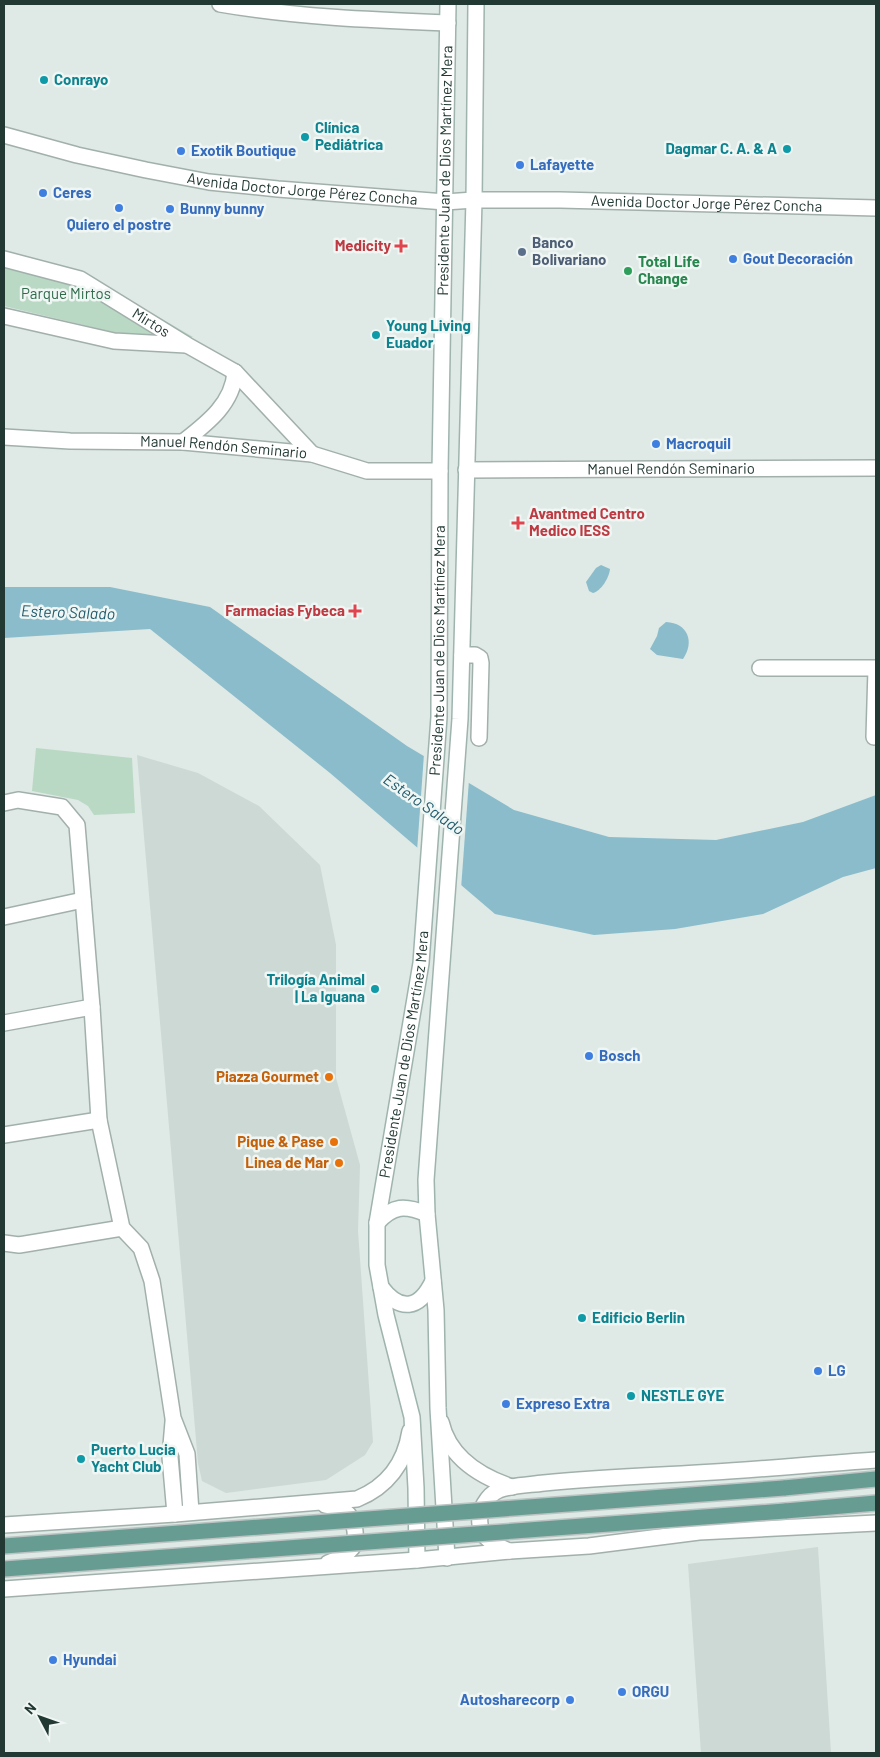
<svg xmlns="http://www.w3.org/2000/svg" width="880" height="1757" font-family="Barlow,sans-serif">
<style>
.built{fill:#cdd9d4}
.green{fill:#b9d9c4}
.water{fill:#8abccb}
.pier{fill:#dfe9e5}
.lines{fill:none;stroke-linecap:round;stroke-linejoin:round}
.minor-casing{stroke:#a2b0ac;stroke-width:18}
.tertiary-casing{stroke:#a2b0ac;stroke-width:18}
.secondary-casing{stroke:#9fb4ae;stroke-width:18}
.primary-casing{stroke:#bcc3c2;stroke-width:18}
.minor{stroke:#fff;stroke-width:15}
.tertiary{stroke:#fff;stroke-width:15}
.secondary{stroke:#fff;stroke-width:15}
.primary{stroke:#679c92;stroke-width:15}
.primary-bridge-casing{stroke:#bcc3c2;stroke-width:18;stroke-linecap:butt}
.primary-bridge{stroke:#679c92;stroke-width:15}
.culture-dot{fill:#0f9aa8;stroke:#eff6f3;stroke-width:2}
.shop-dot{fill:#3f7fe0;stroke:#eff6f3;stroke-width:2}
.health-dot{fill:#e0444e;stroke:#eff6f3;stroke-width:2}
.service-dot{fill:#5c6f8a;stroke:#eff6f3;stroke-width:2}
.leisure-dot{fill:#2e9e5b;stroke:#eff6f3;stroke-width:2}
.food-dot{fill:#e8710a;stroke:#eff6f3;stroke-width:2}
.labels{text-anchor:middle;stroke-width:5;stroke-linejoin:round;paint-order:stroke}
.culture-label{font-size:15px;font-weight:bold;fill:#0d838f;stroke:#eff6f3;text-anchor:start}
.shop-label{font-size:15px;font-weight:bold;fill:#366cbe;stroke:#eff6f3;text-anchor:start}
.street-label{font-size:15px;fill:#213833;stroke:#eff6f3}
.service-label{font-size:15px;font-weight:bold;fill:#4e5e75;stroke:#eff6f3;text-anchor:start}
.health-label{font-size:15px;font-weight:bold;fill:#be3a42;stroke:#eff6f3;text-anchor:end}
.leisure-label{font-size:15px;font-weight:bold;fill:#27864d;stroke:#eff6f3;text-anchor:start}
.park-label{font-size:15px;fill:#2f6b4b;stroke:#eff6f3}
.food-label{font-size:15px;font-weight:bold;fill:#c56008;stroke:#eff6f3;text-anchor:end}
.water-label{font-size:16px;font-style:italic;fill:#215c6f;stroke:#eff6f3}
</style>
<rect width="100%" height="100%" fill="#dfe9e5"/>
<g class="built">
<polygon points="137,755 198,773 259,806 320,865 336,945 336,1078 360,1165 358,1231 373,1442 365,1455 326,1480 226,1493 202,1481 198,1463"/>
<polygon points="818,1547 831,1753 701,1753 688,1564"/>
</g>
<g class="green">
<polygon points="4,254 81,272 193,337 146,340 4,306"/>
<polygon points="36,748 132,758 135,813 94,815 88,806 78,800 32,791"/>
</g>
<g class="water">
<path d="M 601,565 L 610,569 C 609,578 601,591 593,593 L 589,591 L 586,582 L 596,568 Z"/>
<polygon points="4,587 110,587 210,607 407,746 514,810 609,837 716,840 803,822 876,795 876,868 843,877 763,914 675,929 594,935 495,914 330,773 150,629 4,638"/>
<path d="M 666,622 C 688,623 695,642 683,659 L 657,655 L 650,649 L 657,636 L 659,628 Z"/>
</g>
<polygon class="pier" points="424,754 469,780 461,889 417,851"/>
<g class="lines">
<defs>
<g id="minor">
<path d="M 220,4 C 295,17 372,20 448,23"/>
<path id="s1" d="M 4,259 L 80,279 L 187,345 L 235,372 L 312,454"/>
<polyline points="4,316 114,341 186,345"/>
<path id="s2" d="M 4,437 L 70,441 L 183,442 L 312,454 L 367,471 L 440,471"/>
<path d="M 183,442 C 206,424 233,404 235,372"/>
<path id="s3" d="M 466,470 L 876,468"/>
<polyline points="462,655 475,655 480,658 481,663 479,738"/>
<polyline points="760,668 876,668"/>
<polyline points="874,737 876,669"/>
<polyline points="4,803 18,800 62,807 77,825 92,1007 99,1120 122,1228 141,1248 152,1281 173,1418 187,1454 191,1512"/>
<polyline points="4,917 83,900"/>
<polyline points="4,1023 92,1007"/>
<polyline points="4,1135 99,1120"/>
<polyline points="4,1243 19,1245 122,1228"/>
<polyline points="173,1422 170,1457 175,1514"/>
</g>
<g id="tertiary">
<path id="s4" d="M 4,135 L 77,155 L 146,170 L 209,182 L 278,189 L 445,202 L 474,200 L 560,200 L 876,208"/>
<path d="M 441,1422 C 449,1457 479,1476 512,1487"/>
<path d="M 325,1505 C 333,1506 342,1508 348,1514 C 355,1522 358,1538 352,1548 C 346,1556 336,1560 328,1563"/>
<path d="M 4,1525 L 175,1514 L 357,1499 C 387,1487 405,1463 410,1431"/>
<path d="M 509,1551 C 497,1546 481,1539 480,1524 C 478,1511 487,1495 499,1490 C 513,1485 529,1485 544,1483 C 583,1479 622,1477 661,1475 C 733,1472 804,1465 876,1460"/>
<polyline points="4,1589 417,1560 510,1551 589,1546 699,1532 876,1523"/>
</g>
<g id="secondary">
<path d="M 377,1223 C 393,1205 405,1205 427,1214"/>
<path d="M 381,1287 C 400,1312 419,1310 433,1281"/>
<polyline points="447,1558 438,1408 436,1310 427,1214 426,1180 460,719 474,200 476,4"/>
<path id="s5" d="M 417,1560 L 416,1488 L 412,1417 L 386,1315 L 377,1265 L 377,1223 L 421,963 L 439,717 L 440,471 L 448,4"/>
</g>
<g id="primary">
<polyline points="784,1488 876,1479"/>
<polyline points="785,1511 876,1503"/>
</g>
</defs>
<use href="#minor" class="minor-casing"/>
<use href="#tertiary" class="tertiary-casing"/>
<use href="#secondary" class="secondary-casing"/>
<use href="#primary" class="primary-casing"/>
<use href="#minor" class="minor"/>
<use href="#tertiary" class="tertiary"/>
<use href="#secondary" class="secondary"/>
<use href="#primary" class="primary"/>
<defs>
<g id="primary-bridge">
<polyline points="4,1546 784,1488"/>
<polyline points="4,1569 785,1511"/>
</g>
</defs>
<use href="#primary-bridge" class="primary-bridge-casing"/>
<use href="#primary-bridge" class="primary-bridge"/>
</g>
<g class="culture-dot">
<circle cx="44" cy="80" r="5"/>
<circle cx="305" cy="137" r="5"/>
<circle cx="787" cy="149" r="5"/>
<circle cx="376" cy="335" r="5"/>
<circle cx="375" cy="989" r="5"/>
<circle cx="582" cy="1318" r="5"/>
<circle cx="631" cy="1396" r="5"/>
<circle cx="81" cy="1459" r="5"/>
</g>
<g class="shop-dot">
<circle cx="181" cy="151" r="5"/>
<circle cx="520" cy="165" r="5"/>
<circle cx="43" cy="193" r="5"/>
<circle cx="119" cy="208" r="5"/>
<circle cx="170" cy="209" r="5"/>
<circle cx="733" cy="259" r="5"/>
<circle cx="656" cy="444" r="5"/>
<circle cx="589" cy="1056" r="5"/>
<circle cx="818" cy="1371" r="5"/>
<circle cx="506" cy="1404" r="5"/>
<circle cx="53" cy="1660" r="5"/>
<circle cx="622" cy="1692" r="5"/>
<circle cx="570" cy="1700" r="5"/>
</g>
<g class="health-dot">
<path d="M398.5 238.5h5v5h5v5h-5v5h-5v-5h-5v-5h5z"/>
<path d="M515.5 515.5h5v5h5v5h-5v5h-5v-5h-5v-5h5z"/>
<path d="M352.5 603.5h5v5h5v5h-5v5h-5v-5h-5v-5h5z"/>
</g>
<circle class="service-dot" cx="522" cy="252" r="5"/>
<circle class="leisure-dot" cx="628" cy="271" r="5"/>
<g class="food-dot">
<circle cx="329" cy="1077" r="5"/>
<circle cx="334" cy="1142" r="5"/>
<circle cx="339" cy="1163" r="5"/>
</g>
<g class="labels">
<g class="culture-label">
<text x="54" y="85">Conrayo</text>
<text x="315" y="133">Clínica<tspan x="315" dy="17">Pediátrica</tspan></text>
<text x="777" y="154" text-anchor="end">Dagmar C. A. &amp; A</text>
<text x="386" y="331">Young Living<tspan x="386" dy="17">Euador</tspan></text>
<text x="365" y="985" text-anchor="end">Trilogía Animal<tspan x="365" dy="17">| La Iguana</tspan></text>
<text x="592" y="1323">Edificio Berlin</text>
<text x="641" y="1401">NESTLE GYE</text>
<text x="91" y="1455">Puerto Lucia<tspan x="91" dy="17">Yacht Club</tspan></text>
</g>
<g class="shop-label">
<text x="191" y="156">Exotik Boutique</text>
<text x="530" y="170">Lafayette</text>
<text x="53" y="198">Ceres</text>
<text x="180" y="214">Bunny bunny</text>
<text x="119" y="230" text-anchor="middle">Quiero el postre</text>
<text x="743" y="264">Gout Decoración</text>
<text x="666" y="449">Macroquil</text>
<text x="599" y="1061">Bosch</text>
<text x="828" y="1376">LG</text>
<text x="516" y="1409">Expreso Extra</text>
<text x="63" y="1665">Hyundai</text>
<text x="632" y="1697">ORGU</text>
<text x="560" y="1705" text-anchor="end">Autosharecorp</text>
</g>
<g class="street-label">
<text dy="5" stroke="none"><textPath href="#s5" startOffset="1398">Presidente Juan de Dios Martínez Mera</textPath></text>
<text dy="5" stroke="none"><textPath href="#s4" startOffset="304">Avenida Doctor Jorge Pérez Concha</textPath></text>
<text dy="5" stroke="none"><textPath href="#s4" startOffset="709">Avenida Doctor Jorge Pérez Concha</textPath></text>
<text dy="5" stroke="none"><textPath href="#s1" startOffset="162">Mirtos</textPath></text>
<text dy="5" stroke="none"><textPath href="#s2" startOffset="220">Manuel Rendón Seminario</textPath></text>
<text dy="5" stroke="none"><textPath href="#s3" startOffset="205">Manuel Rendón Seminario</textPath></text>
<text dy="5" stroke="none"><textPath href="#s5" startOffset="918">Presidente Juan de Dios Martínez Mera</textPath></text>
<text dy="5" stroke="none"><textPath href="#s5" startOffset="512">Presidente Juan de Dios Martínez Mera</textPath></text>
</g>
<g class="service-label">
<text x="532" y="248">Banco<tspan x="532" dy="17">Bolivariano</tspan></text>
</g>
<g class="health-label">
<text x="391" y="251">Medicity</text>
<text x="529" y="519" text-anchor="start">Avantmed Centro<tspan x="529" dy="17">Medico IESS</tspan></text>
<text x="345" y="616">Farmacias Fybeca</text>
</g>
<g class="leisure-label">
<text x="638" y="267">Total Life<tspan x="638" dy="17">Change</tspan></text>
</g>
<g class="park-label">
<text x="66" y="299">Parque Mirtos</text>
</g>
<g class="food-label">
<text x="319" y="1082">Piazza Gourmet</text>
<text x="324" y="1147">Pique &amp; Pase</text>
<text x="329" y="1168">Linea de Mar</text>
</g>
<g class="water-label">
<text transform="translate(68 612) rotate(2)" y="6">Estero Salado</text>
<text transform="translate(424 804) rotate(35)" y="6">Estero Salado</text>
</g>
</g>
<rect width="880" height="1757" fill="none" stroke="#213833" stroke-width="10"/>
<g transform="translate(40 1717) rotate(311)" stroke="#eff6f3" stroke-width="4" paint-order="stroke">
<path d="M0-4L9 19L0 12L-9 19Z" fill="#213833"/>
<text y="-8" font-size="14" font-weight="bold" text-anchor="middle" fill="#213833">N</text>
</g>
</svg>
